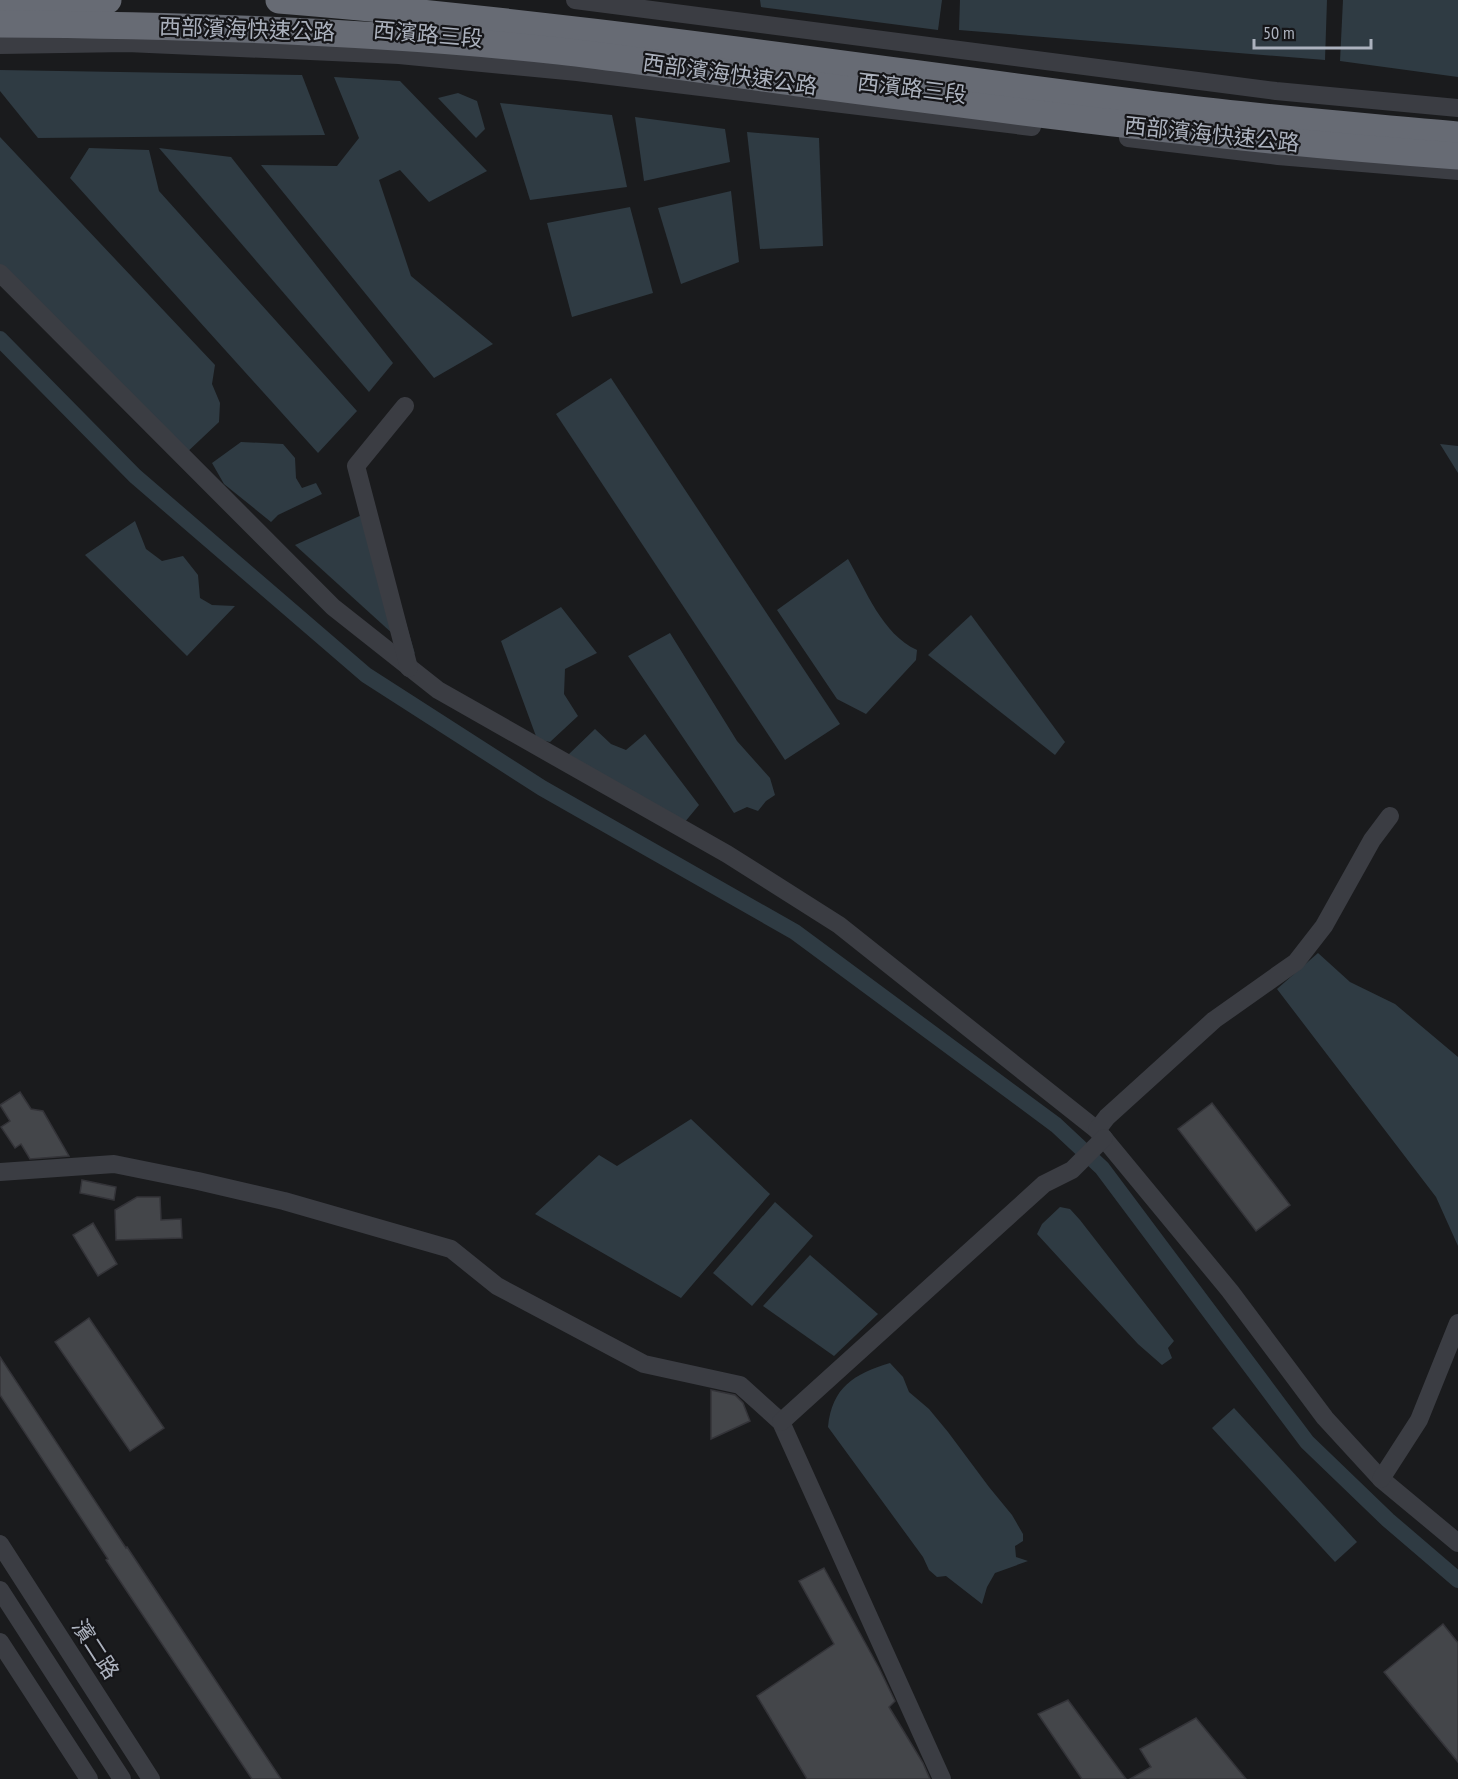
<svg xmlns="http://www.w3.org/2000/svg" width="1458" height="1779" font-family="'PT Sans Narrow','Noto Sans TC',sans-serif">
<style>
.water{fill:#2f3b43}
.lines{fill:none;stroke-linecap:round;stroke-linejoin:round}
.canal{stroke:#2f3b43;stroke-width:16}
.building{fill:#44464a;stroke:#343439;stroke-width:1.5}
.minor{stroke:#3b3d43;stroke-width:18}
.highway{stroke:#676b74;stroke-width:27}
.labels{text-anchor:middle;stroke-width:4.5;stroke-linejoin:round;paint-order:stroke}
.street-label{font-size:22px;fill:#acb2be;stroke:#151518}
</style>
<rect width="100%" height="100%" fill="#1a1b1d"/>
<g class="water">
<polygon points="760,0 942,0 938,30 761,7"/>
<polygon points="960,0 1327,0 1325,60 959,30"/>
<polygon points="1343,0 1458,0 1458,77 1340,61"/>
<polygon points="0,70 302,75 325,135 38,138 0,91"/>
<polygon points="334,77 400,81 487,171 429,202 400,170 379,180 411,276 493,344 434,378 261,165 337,166 359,138"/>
<polygon points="458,93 477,101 485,129 476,138 438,98"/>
<polygon points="500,103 612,115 627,187 530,200"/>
<polygon points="635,117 725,129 730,162 644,181"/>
<polygon points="747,132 819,138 823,246 760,249"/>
<polygon points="0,137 215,365 212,384 220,403 219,422 183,456 0,271"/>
<polygon points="89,148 149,150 159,191 357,411 318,453 70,178"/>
<polygon points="159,148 231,157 393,363 369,392"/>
<polygon points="731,191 739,262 681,284 658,208"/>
<polygon points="630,207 653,293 572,317 547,223"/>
<polygon points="611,378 840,724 785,760 556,414"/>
<polygon points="241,442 283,444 295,458 296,478 302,488 316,483 322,494 278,515 271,522 224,484 212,463"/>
<polygon points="1440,444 1458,446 1458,473"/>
<polygon points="373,510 415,654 295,545"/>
<polygon points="135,521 146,549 162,561 183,556 198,575 200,598 212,605 235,606 187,656 85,555"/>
<path d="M 848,559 C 866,590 882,634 917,650 L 916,660 L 866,714 L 837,699 L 777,610 Z"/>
<polygon points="561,607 597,653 565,669 564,694 578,716 550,742 537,739 501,641"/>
<polygon points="971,615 1065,742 1055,755 928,655"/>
<polygon points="670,633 737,741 770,778 775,795 766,801 758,811 747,807 734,813 628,656"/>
<polygon points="595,729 611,744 626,750 645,734 699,805 684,823 568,755"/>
<polygon points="1318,953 1350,982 1395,1004 1458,1057 1458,1246 1436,1197 1277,989"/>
<polygon points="691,1119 770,1194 681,1298 535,1214 599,1155 617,1166"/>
<polygon points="775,1202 813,1236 752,1306 713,1273"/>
<polygon points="1060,1207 1070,1209 1080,1220 1174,1341 1168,1348 1172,1358 1162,1365 1138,1344 1037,1234 1042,1224"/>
<polygon points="810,1255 878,1314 834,1356 763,1306"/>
<path d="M 890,1363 L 903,1377 L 909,1392 L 929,1409 L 948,1432 L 989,1487 L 1012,1515 L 1023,1534 L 1023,1541 L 1015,1546 L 1016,1557 L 1028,1561 L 995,1573 L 987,1587 L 982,1604 L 946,1576 L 937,1577 L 929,1570 L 923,1557 L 828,1427 C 832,1387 854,1374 890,1363 Z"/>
<polygon points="1234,1408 1357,1542 1335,1562 1212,1428"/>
</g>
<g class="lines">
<polyline class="canal" points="0,339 135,476 366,675 542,788 795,932 1056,1125 1102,1168 1307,1442 1388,1520 1458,1580"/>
</g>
<g class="building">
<polygon points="20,1092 31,1109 43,1111 69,1156 30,1159 21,1144 15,1148 1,1127 10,1121 0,1105"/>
<polygon points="1212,1103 1290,1205 1256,1231 1178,1129"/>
<polygon points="82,1180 116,1187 114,1200 80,1193"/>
<polygon points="137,1197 160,1197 161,1220 181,1219 182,1238 116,1240 115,1210"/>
<polygon points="93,1223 117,1264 98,1276 73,1235"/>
<polygon points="89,1318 164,1428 130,1451 55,1342"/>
<polygon points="0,1357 126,1548 127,1547 281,1779 252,1779 106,1560 108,1559 0,1395"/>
<polygon points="711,1390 735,1395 743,1403 750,1421 711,1439"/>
<polygon points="824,1568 879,1668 895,1701 889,1707 923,1763 930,1779 807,1779 757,1696 834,1644 799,1581"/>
<polygon points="1443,1624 1458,1643 1458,1762 1384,1672"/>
<polygon points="1068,1700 1126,1779 1082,1779 1038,1714"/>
<polygon points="1196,1718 1246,1779 1130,1779 1151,1767 1140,1749"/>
</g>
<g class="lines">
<g class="minor">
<polyline points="575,0 1276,91 1458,108"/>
<polyline points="0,45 127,43 399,55 577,72 1032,127"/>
<polyline points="1128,138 1278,156 1458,171"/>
<polyline points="0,273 333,607 438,690 727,854 839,925 1097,1130 1230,1291 1325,1418 1381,1479 1458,1543"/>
<polyline points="405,406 356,466 409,668"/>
<polyline points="1097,1130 1107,1117 1214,1020 1296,962 1324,926 1372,840 1390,816"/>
<polyline points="0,1172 114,1164 198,1181 284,1201 451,1249 497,1286 644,1364 740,1385 781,1422 942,1779"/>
<polyline points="781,1422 1044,1184 1072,1170 1104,1138"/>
<polyline points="1381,1479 1419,1420 1458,1323"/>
<polyline points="0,1544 151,1779"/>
<polyline points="0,1590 122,1779"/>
<polyline points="0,1642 89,1779"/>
</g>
<g class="highway">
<path d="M 279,0 C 578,24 875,70 1173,107 C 1268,119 1363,126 1458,135"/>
<polyline points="0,1 108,0"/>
<path d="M 0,24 C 186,25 373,31 559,51 C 646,61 734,74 821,86 C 1033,114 1245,141 1458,156"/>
</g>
</g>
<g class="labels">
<g class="street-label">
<text transform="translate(247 29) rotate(2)" y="8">西部濱海快速公路</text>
<text transform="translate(428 34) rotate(5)" y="8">西濱路三段</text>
<text transform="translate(730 74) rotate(8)" y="8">西部濱海快速公路</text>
<text transform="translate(912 88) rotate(7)" y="8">西濱路三段</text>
<text transform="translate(1212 134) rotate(6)" y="8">西部濱海快速公路</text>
<text transform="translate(96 1649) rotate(57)" y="8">濱二路</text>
</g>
</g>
<path d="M1254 39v9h117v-9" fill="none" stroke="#acb2be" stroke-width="3"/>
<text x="1263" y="39" font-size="18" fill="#acb2be" stroke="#151518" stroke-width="4.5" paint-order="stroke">50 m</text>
</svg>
